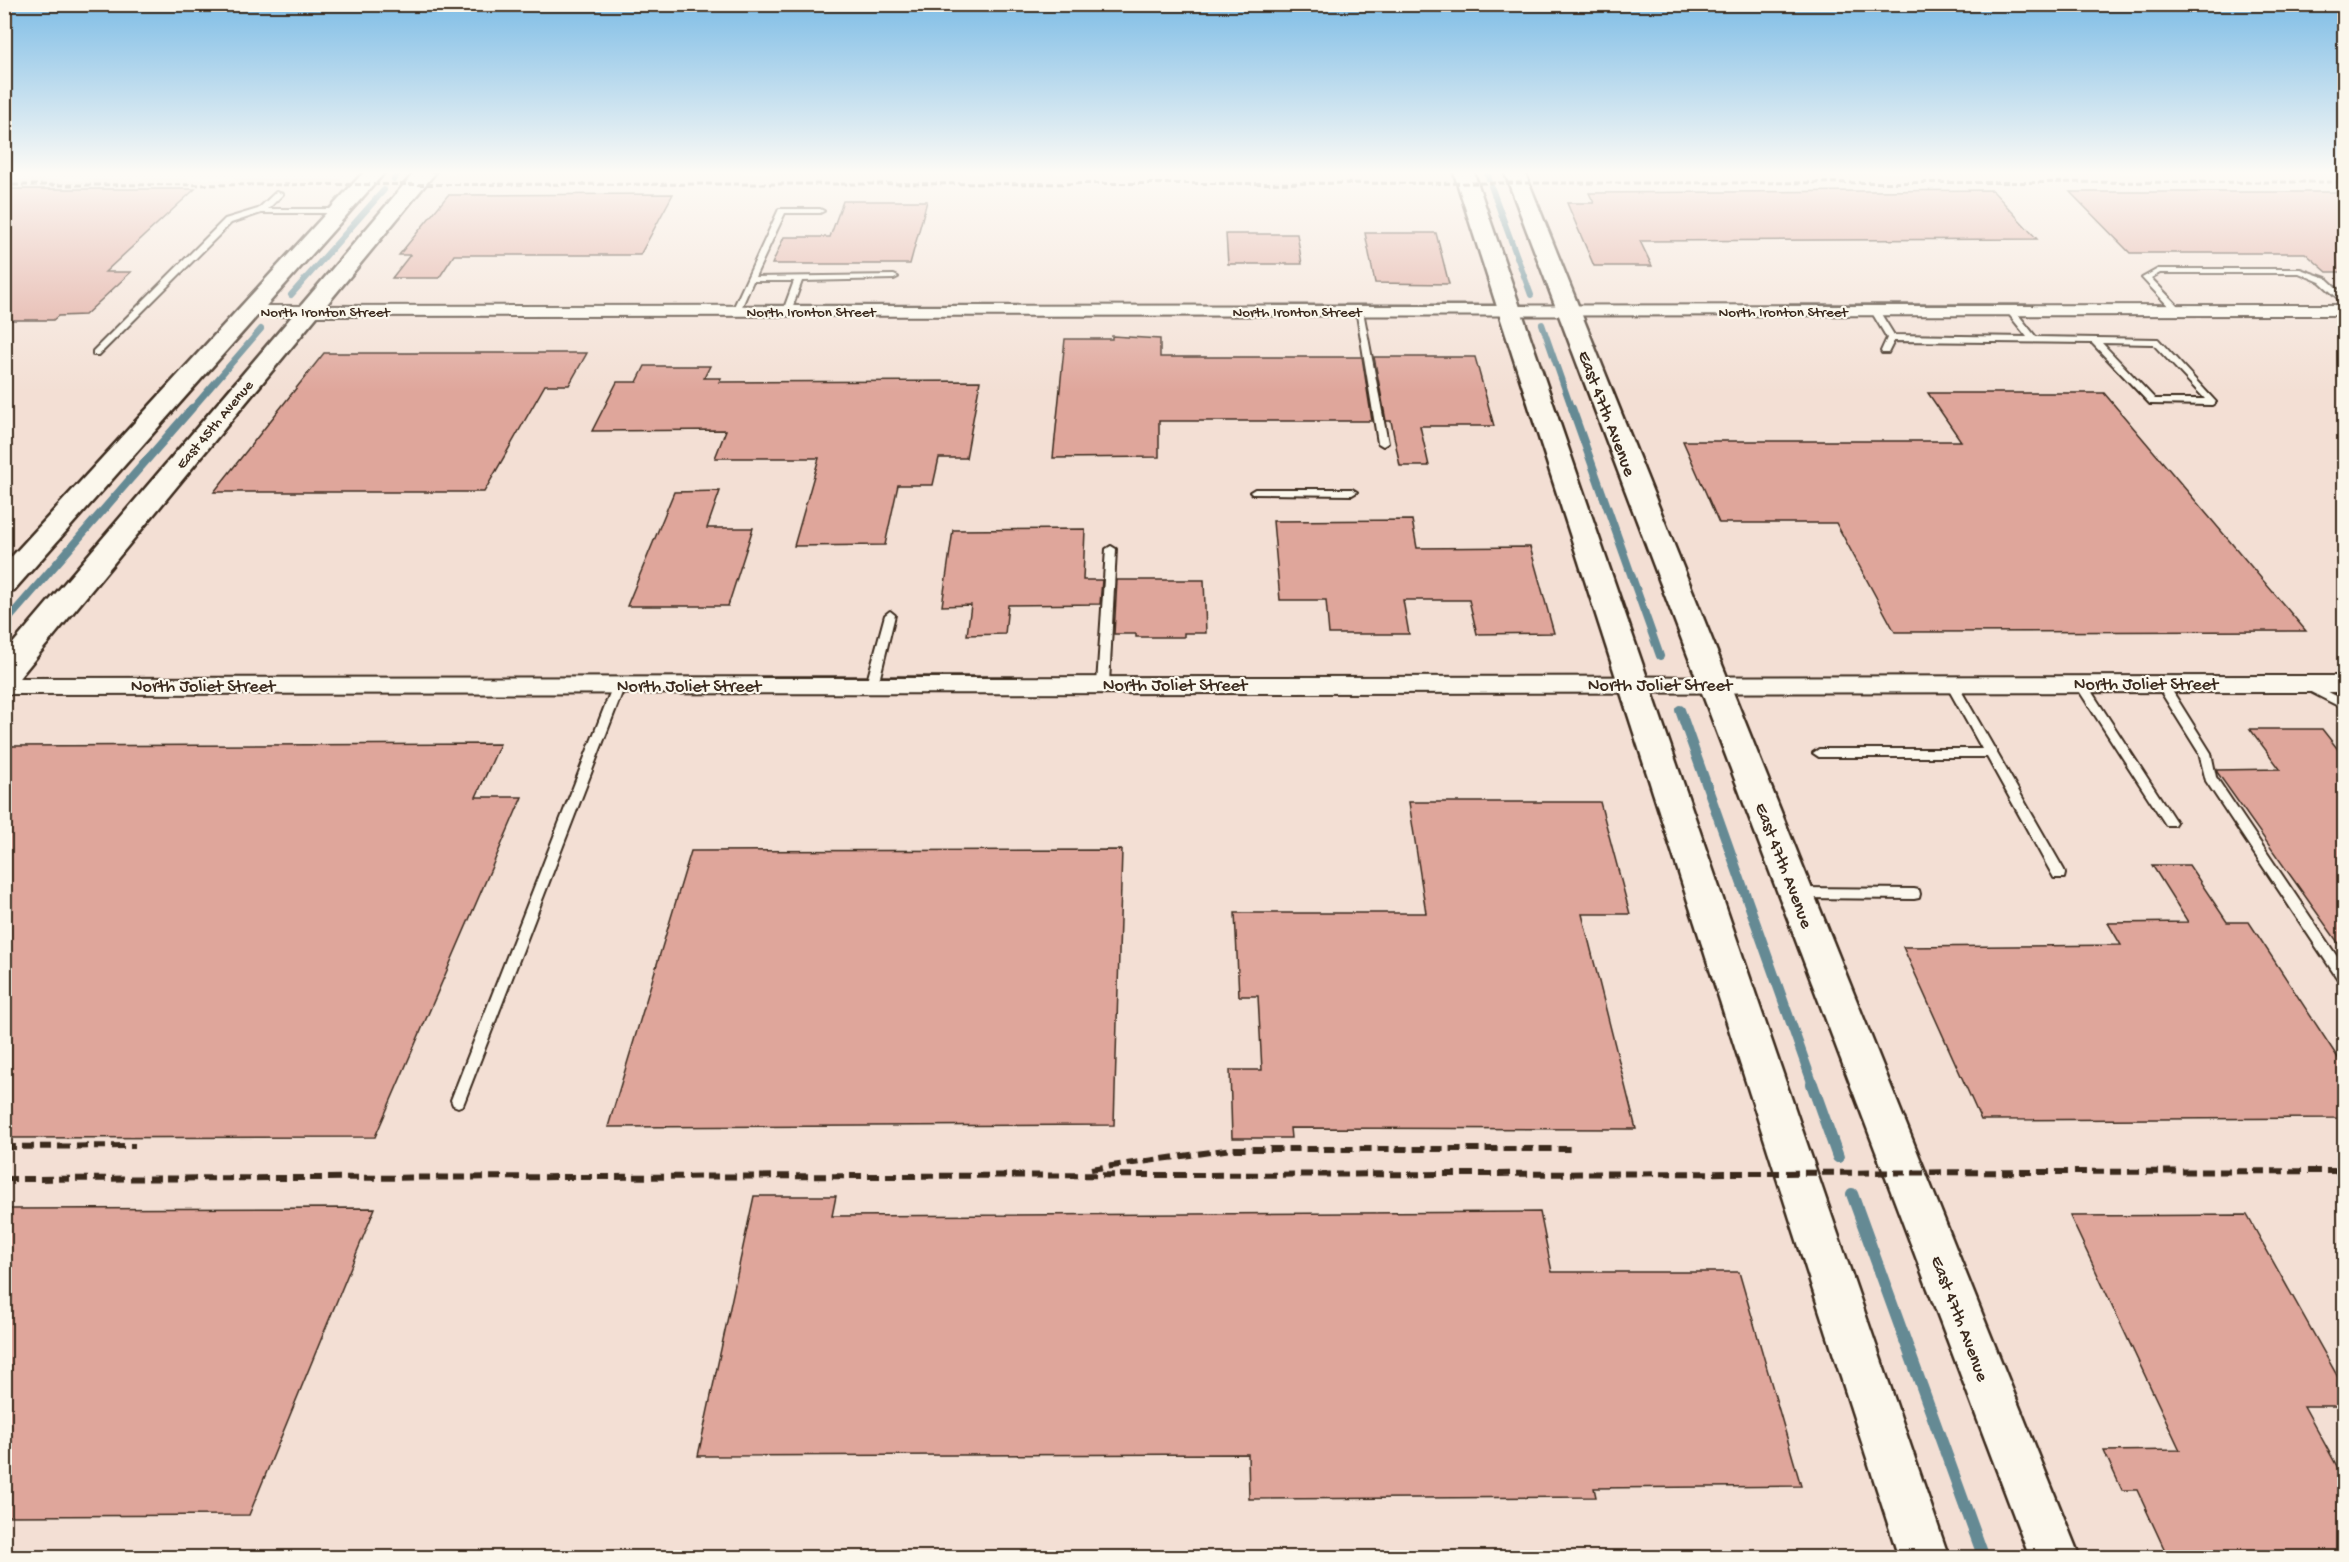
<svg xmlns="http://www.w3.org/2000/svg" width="2349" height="1562" font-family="'Gochi Hand',sans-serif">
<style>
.built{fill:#f3dfd4}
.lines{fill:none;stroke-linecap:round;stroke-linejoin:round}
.stream-far3{stroke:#658a94;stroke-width:6}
.stream-far2{stroke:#658a94;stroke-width:8}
.stream-far1{stroke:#658a94;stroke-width:10}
.stream{stroke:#658a94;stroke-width:12}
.building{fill:#dfa69b;stroke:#3b2a1e;stroke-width:1.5}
.lane-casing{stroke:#3b2a1e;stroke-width:4}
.street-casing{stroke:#3b2a1e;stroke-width:4}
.secondary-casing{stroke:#3b2a1e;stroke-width:5}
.lane{fill:#fbf7ec;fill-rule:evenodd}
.street{fill:#fbf7ec;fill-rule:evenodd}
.secondary{fill:#fbf7ec;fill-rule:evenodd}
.rail-far1{stroke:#3b2a1e;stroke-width:3;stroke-dasharray:6 3;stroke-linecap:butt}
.rail{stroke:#3b2a1e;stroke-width:6;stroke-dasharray:12 6;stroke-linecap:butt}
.labels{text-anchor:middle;stroke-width:4.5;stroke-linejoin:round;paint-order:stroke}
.far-street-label{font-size:15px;fill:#3b2a1e;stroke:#fbf7ec}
.street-label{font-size:18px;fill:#3b2a1e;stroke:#fbf7ec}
</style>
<rect width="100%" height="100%" fill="#fbf7ec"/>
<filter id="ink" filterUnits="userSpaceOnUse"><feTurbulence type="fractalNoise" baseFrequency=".0167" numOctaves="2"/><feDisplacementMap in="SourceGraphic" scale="12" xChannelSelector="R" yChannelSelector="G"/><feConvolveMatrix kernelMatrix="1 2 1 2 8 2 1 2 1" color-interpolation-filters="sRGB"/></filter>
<g filter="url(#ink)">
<polygon class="built" points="385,173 2344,173 2344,1557 5,1557 4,180 380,179"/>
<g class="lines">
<g class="stream-far3">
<polyline points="1487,173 1489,179"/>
<polyline points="394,179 398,173"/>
<polyline points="1491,186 1531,295"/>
<polyline points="291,295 384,190"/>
<polyline points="1542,324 1572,410"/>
<polyline points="191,410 261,329"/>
</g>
<g class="stream-far2">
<polyline points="1572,408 1660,656"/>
<polyline points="4,624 192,408"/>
</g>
<polyline class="stream-far1" points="1680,710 1813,1085"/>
<g class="stream">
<polyline points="1812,1084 1838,1157"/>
<polyline points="1852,1194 1984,1558"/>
</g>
</g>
<g class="building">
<polygon points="4,189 195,189 105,272 131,272 85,315 58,316 53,320 4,320"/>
<polygon points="1992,190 2037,239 1640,241 1652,266 1594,266 1567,203 1594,203 1589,193"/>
<polygon points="2070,192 2344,192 2344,272 2327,272 2305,253 2130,253"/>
<polygon points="673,194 640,255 454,255 439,278 392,278 410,255 399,255 448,195"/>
<polygon points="843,201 927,201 910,264 772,264 784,237 830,237"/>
<polygon points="1365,233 1436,233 1449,284 1375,283"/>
<polygon points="1226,234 1297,234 1302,264 1228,264"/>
<polygon points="1112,336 1160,339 1160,357 1362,357 1372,421 1159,421 1159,457 1053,458 1065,339 1112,339"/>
<polygon points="324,353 587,353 569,385 545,385 484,492 214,492"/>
<polygon points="1374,357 1475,357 1494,426 1420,426 1429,466 1400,466 1391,421 1386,421"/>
<polygon points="645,366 710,366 704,378 721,378 719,382 980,381 966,458 939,458 933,485 898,485 885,545 794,546 819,458 715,458 726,430 592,431 617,382 637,382"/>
<polygon points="1928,393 2104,393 2306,631 1895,632 1836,523 1719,523 1683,441 1961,441"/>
<polygon points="720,491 707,528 753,528 728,606 627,606 674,492"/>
<polygon points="1412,520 1417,548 1530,547 1554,633 1477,634 1469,600 1403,600 1409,634 1329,634 1326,600 1280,600 1273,521"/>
<polygon points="1085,529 1083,580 1102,580 1100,604 1008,605 1005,634 967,635 971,605 942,606 953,530"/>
<polygon points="1117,580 1204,580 1206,633 1184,633 1184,637 1136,637 1136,634 1114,634"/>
<polygon points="2250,729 2322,729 2344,757 2344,951 2217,772 2217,770 2280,769"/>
<polygon points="500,744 476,797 522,797 375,1137 4,1138 4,746"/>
<polygon points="1409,802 1600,802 1630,914 1582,914 1636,1129 1290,1128 1291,1138 1232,1138 1230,1070 1262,1070 1258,996 1239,996 1235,913 1426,913"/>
<polygon points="1122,850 1114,1125 608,1127 691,851"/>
<polygon points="2152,865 2189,865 2227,922 2249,922 2344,1067 2344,1118 1981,1120 1903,947 2121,945 2108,923 2188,922"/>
<polygon points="754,1196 836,1196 832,1216 1540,1212 1552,1272 1739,1272 1801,1486 1594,1488 1596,1497 1249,1499 1248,1454 698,1456"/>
<polygon points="375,1208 249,1515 4,1516 4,1209"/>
<polygon points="2247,1215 2344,1388 2344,1406 2304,1406 2344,1479 2344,1557 2168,1557 2137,1490 2122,1490 2104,1451 2180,1450 2070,1216"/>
</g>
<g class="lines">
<defs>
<g id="lane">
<polygon points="276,192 283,194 268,209 338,209 342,211 338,213 261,213 231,223 99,355 93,355 93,351 225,219 258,209"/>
<polygon points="779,209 820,209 824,211 820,213 785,213 755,277 894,275 898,277 894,279 802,281 791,311 787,313 783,311 794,281 753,281 740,311 733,313 732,311"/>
<polygon points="2158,269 2300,269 2326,278 2344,295 2344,301 2341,301 2320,282 2299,273 2160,273 2151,278 2180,308 2180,312 2174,312 2142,278"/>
<path d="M 2007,308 L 2013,308 L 2036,337 L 2158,339 L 2216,402 L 2212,405 L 2150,404 L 2092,343 L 1894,341 L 1888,353 L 1882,353 L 1881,351 L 1887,338 L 1871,311 L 1878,309 L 1894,335 L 2027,337 L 2007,312 ZM 2102,343 L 2153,344 L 2205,399 L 2155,399 Z"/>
<polygon points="1356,309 1363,311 1388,443 1383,446 1378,443"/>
<polygon points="1255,489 1352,489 1357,492 1352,495 1252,494 1250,492"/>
<polygon points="1111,546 1116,549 1109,684 1103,688 1097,684 1106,549"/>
<polygon points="890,611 895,615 878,685 872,689 866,685 885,615"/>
<polygon points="1951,679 1955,680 2064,870 2065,874 2064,878 2054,878 1987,757 1819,757 1813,753 1819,749 1982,749 1945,683"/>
<polygon points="2080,679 2084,680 2174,819 2176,822 2174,825 2166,825 2074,683"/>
<polygon points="2162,680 2166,681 2211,753 2216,777 2344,967 2344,983 2339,981 2206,781 2199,753 2156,684"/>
<polygon points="619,681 625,685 465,1100 463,1105 458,1107 453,1105 451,1100 613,685"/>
<polygon points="2307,681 2344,700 2344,709 2303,688 2301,685 2303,682"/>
<polygon points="1800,888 1914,889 1919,890 1920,894 1919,898 1914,899 1800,898 1795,897 1794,893 1795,889"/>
</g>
<g id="street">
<polygon points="2344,305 2344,315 249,316 240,311 249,306"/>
<polygon points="2344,676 2344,692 4,694 4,678"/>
</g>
<g id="secondary">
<polygon points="363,173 384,173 14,590 4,592 4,565"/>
<polygon points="414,173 435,173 15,683 4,686 4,654"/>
<polygon points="1454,173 1474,173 1949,1558 1899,1558"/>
<polygon points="1505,173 1525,173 2080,1558 2030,1558"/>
</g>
</defs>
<use href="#lane" class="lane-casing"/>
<use href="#street" class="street-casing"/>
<use href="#secondary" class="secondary-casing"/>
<use href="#lane" class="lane"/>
<use href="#street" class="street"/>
<use href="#secondary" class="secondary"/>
<polyline class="rail-far1" points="4,185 2344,182"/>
<g class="rail">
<polyline points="4,1147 135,1146"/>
<polyline points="1091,1169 1232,1149 1575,1149"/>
<polyline points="4,1179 2344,1171"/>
</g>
</g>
</g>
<linearGradient id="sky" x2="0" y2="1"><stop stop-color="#7fbde6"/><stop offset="0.44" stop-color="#fdfbf6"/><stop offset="1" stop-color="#fdfbf6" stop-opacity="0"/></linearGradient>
<rect width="2349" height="392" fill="url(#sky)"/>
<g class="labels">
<g class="far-street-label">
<text x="325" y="316">North Ironton Street</text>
<text x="811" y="316">North Ironton Street</text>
<text x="1297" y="316">North Ironton Street</text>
<text x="1783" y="316">North Ironton Street</text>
<text transform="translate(214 424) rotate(-50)" y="5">East 45th Avenue</text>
</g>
<g class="street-label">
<text transform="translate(1608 413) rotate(69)" y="6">East 47th Avenue</text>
<text x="2146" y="689">North Joliet Street</text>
<text x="1175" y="690">North Joliet Street</text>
<text x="1660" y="690">North Joliet Street</text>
<text x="203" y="691">North Joliet Street</text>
<text x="689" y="691">North Joliet Street</text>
<text transform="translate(1785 865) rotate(69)" y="6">East 47th Avenue</text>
<text transform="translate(1961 1318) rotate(69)" y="6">East 47th Avenue</text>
</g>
</g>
<rect width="2349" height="1562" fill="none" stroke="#fbf7ec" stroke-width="24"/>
<rect x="12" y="12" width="2325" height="1538" fill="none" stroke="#3b2a1e" stroke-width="2" filter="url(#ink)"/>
</svg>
